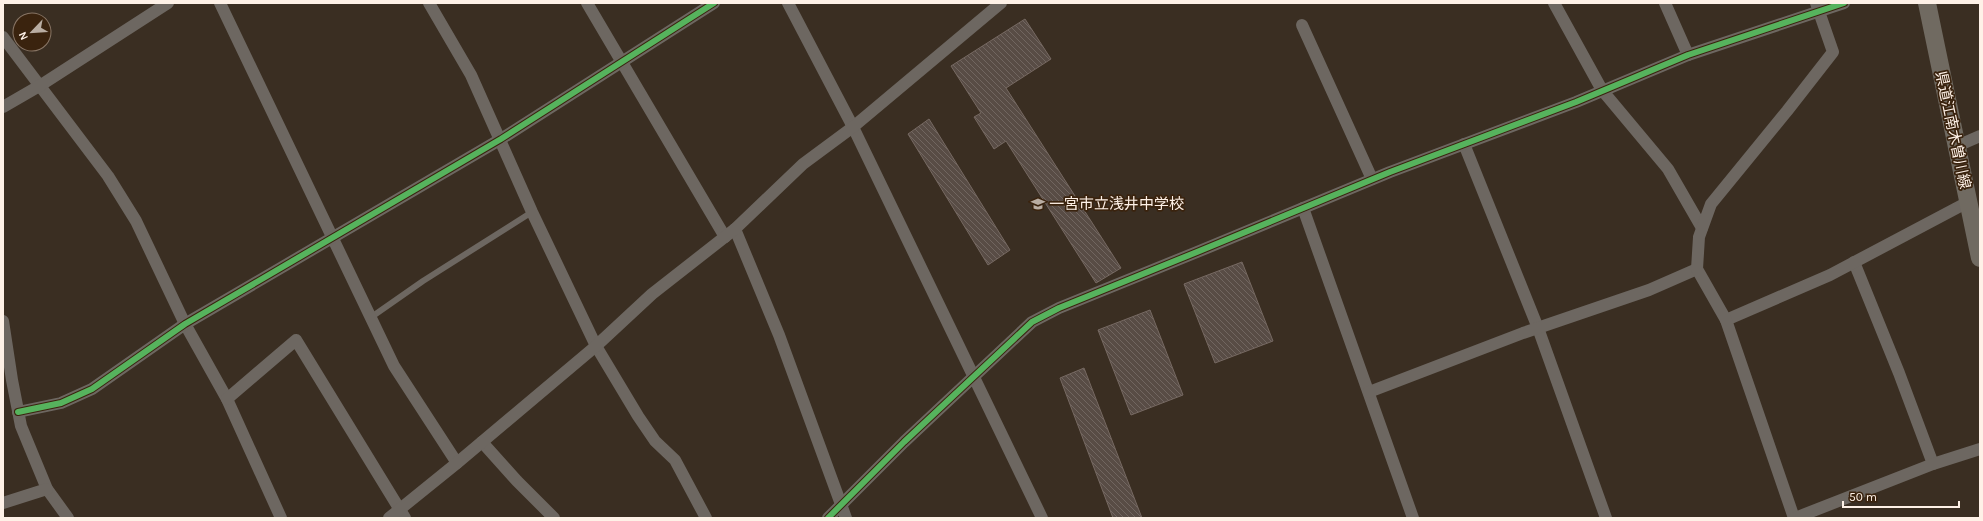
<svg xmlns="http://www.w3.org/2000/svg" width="1983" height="521" font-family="Karla,'Noto Sans JP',sans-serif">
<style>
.building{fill:url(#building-back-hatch);stroke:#766962}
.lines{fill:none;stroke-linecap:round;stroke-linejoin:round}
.lane{stroke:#6d6761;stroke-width:6}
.street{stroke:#6d6761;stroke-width:12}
.secondary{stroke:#706a61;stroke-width:18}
.cycleway-casing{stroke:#3a230e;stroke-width:8}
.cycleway{stroke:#56b35d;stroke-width:6}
.labels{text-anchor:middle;stroke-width:3.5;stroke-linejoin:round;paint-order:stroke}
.street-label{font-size:15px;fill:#fef1e7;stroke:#3a230e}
.poi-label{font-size:15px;fill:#fef1e7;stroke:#3a230e;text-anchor:start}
</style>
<defs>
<pattern id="building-back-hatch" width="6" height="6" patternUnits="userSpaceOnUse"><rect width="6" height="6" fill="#584c45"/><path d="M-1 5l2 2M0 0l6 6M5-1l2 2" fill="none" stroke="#716660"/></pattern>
</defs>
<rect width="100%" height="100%" fill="#3a2e22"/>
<g class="building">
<polygon points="1025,19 1051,59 1006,88 1121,268 1096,283 1006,141 994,149 974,117 981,113 951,66"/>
<polygon points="929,119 1010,250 988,265 908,134"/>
<polygon points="1242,262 1273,341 1215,363 1184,284"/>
<polygon points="1150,310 1183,395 1131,415 1098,330"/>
<polygon points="1084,368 1142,518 1113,518 1060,378"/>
</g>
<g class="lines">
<polyline class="lane" points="370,318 423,281 532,212"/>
<g class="street">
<polyline points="220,3 394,366 457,463"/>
<polyline points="429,3 471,75 532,212 596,346 638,416 655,441 675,460 706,518"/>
<polyline points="587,3 725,237"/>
<polyline points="788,3 853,127 1042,518"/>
<polyline points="1554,3 1602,90 1668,169 1702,228"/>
<polyline points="1665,3 1688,55"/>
<polyline points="1302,25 1372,179"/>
<polyline points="3,37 108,176 136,221 185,324 227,399 281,518"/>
<polyline points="3,107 41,85 168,3"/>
<polyline points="1464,144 1538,328 1606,518"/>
<polyline points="1957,146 1980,136"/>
<polyline points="1303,208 1413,518"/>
<polyline points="735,229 779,335 846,518"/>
<polyline points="1854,262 1899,373 1933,464"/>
<polyline points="1726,320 1830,275 1968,202"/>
<polyline points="3,321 12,380 21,426 47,489 68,518"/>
<polyline points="1369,392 1523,333 1649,290 1697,269"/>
<polyline points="227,399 296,340 405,518"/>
<polyline points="18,412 61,403 92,389 185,324 501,139 714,3"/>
<polyline points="482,442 517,481 554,518"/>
<polyline points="3,503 47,489"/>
<polyline points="389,518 457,463 596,346 652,294 735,229 803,164 853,127 1001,3"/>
<polyline points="828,518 904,442 1032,322 1059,308 1197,252 1390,172 1576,102 1688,55 1844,3"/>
<polyline points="1794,518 1726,320 1697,269 1699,237 1711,204 1787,111 1833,52 1816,3"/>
<polyline points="1795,518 1933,464 1980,449"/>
</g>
<polyline class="secondary" points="1927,3 1980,258"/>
<defs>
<g id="cycleway">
<polyline points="18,412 61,403 92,389 185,324 501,139 714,3"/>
<polyline points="828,518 904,442 1032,322 1059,308 1197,252 1390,172 1576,102 1688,55 1844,3"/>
</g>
</defs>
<use href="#cycleway" class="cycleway-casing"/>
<use href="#cycleway" class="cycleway"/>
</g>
<defs>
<symbol id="school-bare" viewBox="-9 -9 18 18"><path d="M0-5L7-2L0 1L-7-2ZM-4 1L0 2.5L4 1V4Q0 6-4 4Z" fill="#b9ada2" stroke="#3a230e" stroke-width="2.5" paint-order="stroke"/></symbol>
</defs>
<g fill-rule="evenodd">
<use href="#school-bare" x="1028" y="194" width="20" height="20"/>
</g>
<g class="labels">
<g class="street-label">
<text transform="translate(1953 130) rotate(78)" y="5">県道江南木曽川線</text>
</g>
<g class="poi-label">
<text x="1049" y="209">一宮市立浅井中学校</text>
</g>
</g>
<rect width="1983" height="521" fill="none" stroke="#fef1e7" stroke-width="8"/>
<g transform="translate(32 32) rotate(245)"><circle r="19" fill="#3a230e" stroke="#887565"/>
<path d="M0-3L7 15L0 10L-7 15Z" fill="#b9ada2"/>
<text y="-6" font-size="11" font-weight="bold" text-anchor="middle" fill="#fef1e7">N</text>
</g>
<path d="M1843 501v6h116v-6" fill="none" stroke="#fef1e7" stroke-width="2"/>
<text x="1849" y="501" font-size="12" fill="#fef1e7" stroke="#3a230e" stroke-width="3" paint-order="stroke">50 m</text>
</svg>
